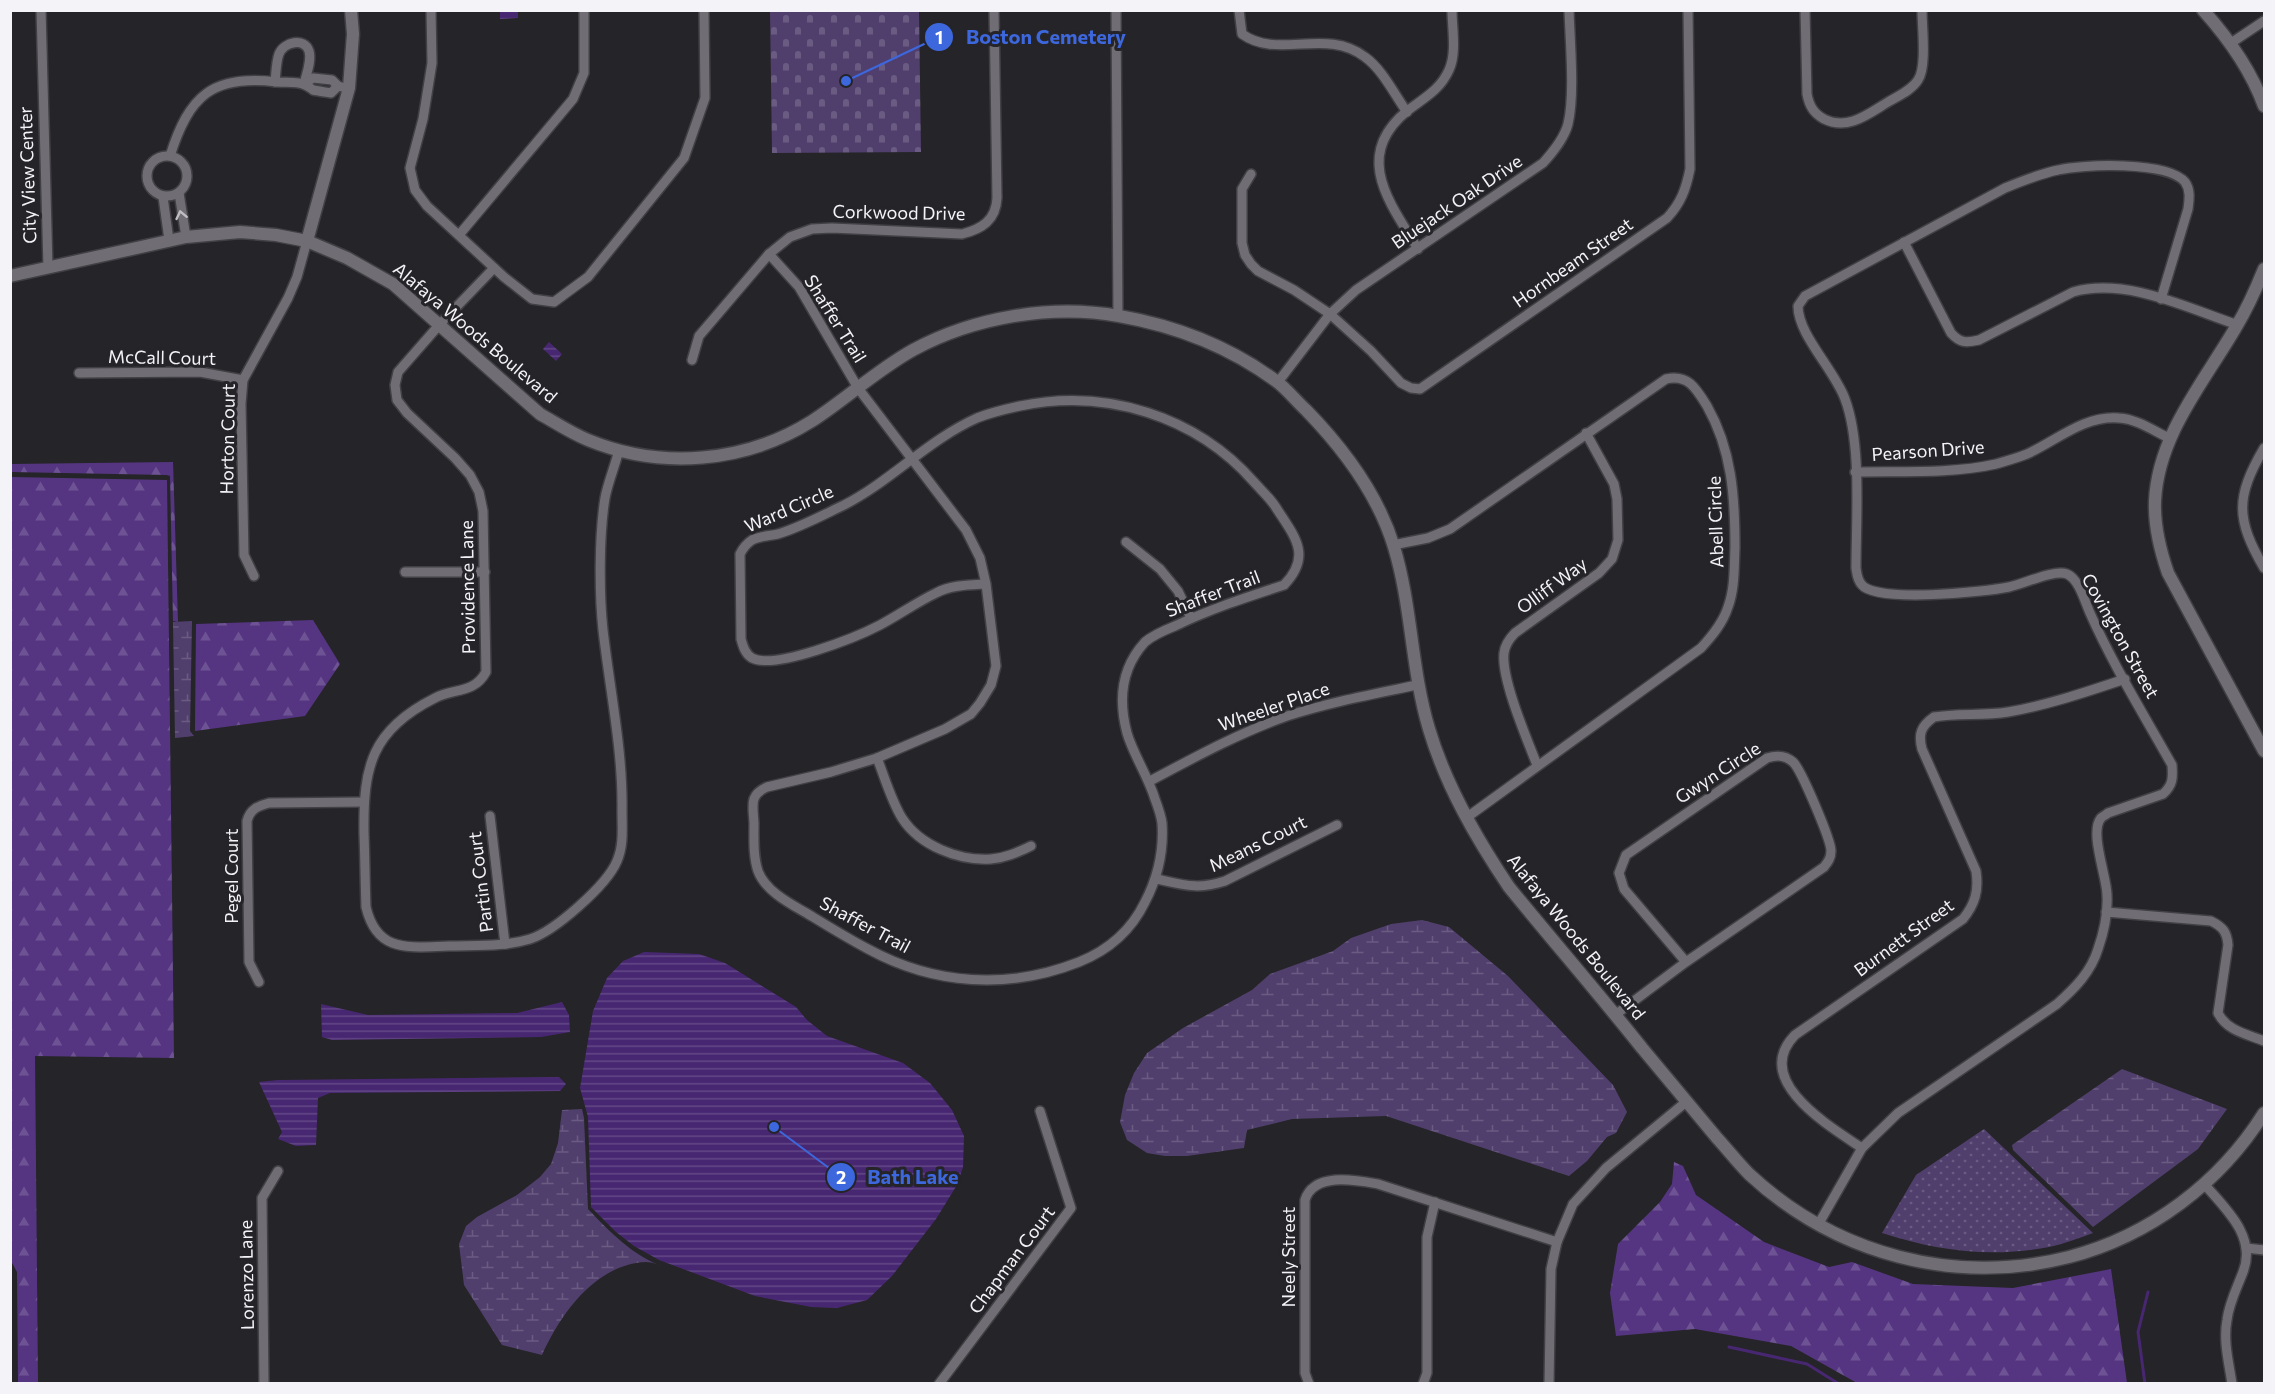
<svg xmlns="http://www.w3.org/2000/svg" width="2275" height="1394" font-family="Commissioner,sans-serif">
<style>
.forest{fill:url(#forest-firs)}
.wetland{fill:url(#wetland-marsh)}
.cemetery{fill:url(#cemetery-stones)}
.park{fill:url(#park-dots)}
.water{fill:url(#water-rules)}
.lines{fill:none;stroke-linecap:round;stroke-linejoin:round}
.stream{stroke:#482772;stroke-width:3}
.minor-casing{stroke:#414044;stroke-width:12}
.tertiary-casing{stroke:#414044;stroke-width:15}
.minor{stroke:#706e74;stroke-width:9}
.tertiary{stroke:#706e74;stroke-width:12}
.oneway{stroke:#bfbec3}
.labels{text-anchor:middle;stroke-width:6;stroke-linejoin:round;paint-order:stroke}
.street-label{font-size:18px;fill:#f4f3f7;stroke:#252428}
.leader{fill:none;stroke:#3d67dd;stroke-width:2}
.callout-dot{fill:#3d67dd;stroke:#252428;stroke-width:2}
.mark-label{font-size:18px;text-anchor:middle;font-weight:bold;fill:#fff}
.callout-label{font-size:20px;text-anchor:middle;font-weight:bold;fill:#3d67dd;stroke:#252428;stroke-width:6;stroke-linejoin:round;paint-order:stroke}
</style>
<defs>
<pattern id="forest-firs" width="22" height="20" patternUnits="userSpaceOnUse" patternTransform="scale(1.5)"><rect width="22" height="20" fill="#553581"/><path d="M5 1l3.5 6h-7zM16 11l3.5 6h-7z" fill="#6e5394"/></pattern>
<pattern id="wetland-marsh" width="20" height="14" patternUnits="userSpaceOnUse" patternTransform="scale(1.5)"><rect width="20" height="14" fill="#503f6c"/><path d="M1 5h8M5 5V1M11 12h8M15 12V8" fill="none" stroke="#6a5b82"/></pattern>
<pattern id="cemetery-stones" width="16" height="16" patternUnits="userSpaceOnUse" patternTransform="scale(1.5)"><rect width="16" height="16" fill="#503f6c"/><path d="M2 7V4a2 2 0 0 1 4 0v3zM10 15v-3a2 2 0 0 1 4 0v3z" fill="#6a5b82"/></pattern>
<pattern id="park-dots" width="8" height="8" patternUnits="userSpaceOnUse" patternTransform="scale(1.5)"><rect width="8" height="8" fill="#503f6c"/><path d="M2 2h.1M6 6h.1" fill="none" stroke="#6a5b82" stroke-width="1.8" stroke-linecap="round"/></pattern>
<pattern id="water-rules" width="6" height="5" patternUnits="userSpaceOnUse" patternTransform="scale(1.5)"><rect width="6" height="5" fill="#482772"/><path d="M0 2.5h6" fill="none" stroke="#634787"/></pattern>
</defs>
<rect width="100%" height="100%" fill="#252428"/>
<g class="forest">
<polygon points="173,462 178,622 173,621 170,476 167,475 11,472 11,464"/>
<polygon points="10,477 167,480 174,1058 35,1056 38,1384 18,1383 17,1272 10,1259"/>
<polygon points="313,620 340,664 305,716 195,731 196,624"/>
<polygon points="1674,1162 1683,1166 1696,1195 1764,1242 1829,1267 1852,1262 1913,1284 2013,1288 2111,1269 2127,1383 1857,1383 1791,1346 1695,1329 1616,1336 1610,1293 1618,1244 1660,1202 1672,1184"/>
</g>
<g class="wetland">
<polygon points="192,621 190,731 194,736 175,738 173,622"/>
<polygon points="1422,920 1449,927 1508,976 1613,1085 1627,1112 1616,1133 1607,1137 1587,1161 1569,1176 1386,1116 1292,1119 1247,1130 1244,1148 1187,1156 1165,1156 1147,1153 1127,1140 1120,1122 1125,1095 1134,1073 1147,1053 1183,1028 1252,990 1270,974 1333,951 1351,938 1391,924"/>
<polygon points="2122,1069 2227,1109 2198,1149 2093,1227 2013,1150 2012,1145"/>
<path d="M 582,1109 L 584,1118 L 588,1209 C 610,1232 633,1256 664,1267 C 659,1265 652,1262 646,1262 C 596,1264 561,1313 542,1355 L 502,1345 L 464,1285 L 459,1244 L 466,1226 L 477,1217 L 517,1195 L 540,1177 L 551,1164 L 558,1143 L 562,1110 Z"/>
</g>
<polygon class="cemetery" points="770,11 919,11 921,152 772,153"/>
<path class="park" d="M 1984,1129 L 2093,1233 C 2079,1238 2064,1244 2049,1247 C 1991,1258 1937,1251 1882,1233 L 1916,1175 Z"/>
<g class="water">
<polygon points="500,11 518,11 518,18 500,19"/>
<polygon points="549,342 562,354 556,361 543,349"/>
<polygon points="644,952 699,954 725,963 796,1007 807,1020 827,1036 903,1063 930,1083 952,1110 964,1136 963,1167 957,1185 936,1219 892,1276 867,1300 837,1308 811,1307 755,1296 659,1260 634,1246 616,1232 591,1207 588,1117 580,1088 593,1011 607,978 623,961"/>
<polygon points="562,1002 569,1015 570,1032 541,1037 332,1040 322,1037 321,1004 368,1015 517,1013"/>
<polygon points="559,1077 566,1084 560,1091 330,1093 318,1098 316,1145 296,1146 278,1139 282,1132 259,1082 278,1080"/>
</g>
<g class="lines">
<g class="stream">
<polyline points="1729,1347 1807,1364 1839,1384"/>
<polyline points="2145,1384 2138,1332 2148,1292"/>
</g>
<defs>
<g id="minor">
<polyline points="41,10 48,267"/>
<polyline points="431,10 432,63 423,119 410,168 415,190 427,206 504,277 532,299 554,302 588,277 684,158 705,98 704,10"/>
<polyline points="1116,10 1118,316"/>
<path d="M 1239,10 L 1242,34 C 1278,60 1326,27 1365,57 C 1383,70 1394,94 1407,112"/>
<path d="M 1805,10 L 1807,94 C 1809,105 1813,113 1824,119 C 1848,131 1868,114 1888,102 C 1898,96 1912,90 1918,80 C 1927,67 1922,27 1922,10"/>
<polyline points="2231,43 2264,21"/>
<path d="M 275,82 C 276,73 276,62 279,54 C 284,42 304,37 309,51 C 312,61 306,75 304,84"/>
<polyline points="304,84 313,78 332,80 338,86 342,87"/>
<circle cx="167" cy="176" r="20"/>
<path d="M 170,156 C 189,96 212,74 277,82 C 286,83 297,81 305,85 C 308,86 310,88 313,90 C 318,91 325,92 331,93 L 338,86"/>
<path d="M 1251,174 L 1242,189 L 1242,243 L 1245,255 L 1251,264 L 1258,271 L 1294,290 L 1330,314 L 1371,351 L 1401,383 L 1411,388 L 1420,389 L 1667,218 C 1681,203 1686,189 1690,169 L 1688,10"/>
<polyline points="179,193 186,237"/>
<polyline points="163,197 169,240"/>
<polyline points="459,235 573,99 584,73 584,10"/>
<path d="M 1904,242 L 1951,333 C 1960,343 1966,343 1979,340 L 2073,292 C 2126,277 2187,308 2238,325"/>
<path d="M 1418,249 C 1390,203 1352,156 1407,111 C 1424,98 1440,90 1449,70 C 1457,53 1452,28 1452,10"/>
<path d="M 769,254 L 799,287 L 858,388 L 966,530 L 980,558 L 986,584 L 996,666 L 991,685 L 980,703 L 971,714 L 945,729 L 877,758 L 831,772 L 767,787 C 749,795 753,805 754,823 C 754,839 753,856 758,871 C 766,893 795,906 813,917 C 831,928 849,939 868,949 C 934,985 1008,990 1079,962 C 1109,950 1131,931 1145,902 C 1158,877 1164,852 1162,823 C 1161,815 1158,807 1155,799 C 1148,776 1133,754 1127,733 C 1118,699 1121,668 1145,642 C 1153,635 1165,630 1175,626 C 1210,609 1247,597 1284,585 C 1313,555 1294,536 1275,506 C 1269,497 1261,490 1254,482 C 1196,416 1106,388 1020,406 C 1006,409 990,413 977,418 C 928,440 891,481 844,505 C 823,515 801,527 778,534 C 769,536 759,536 752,540 C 746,544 743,548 740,554 L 741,639 C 743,646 745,654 752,658 C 775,670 857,637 880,625 C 899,615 917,602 936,593 C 951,585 969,585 986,584"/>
<path d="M 494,268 L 440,324 L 398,372 L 395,385 L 397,400 L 407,413 L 455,458 L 470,475 L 479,492 L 483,511 L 486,672 C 474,694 454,688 435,698 C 371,730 363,767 364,834 C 365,858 365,883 366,907 C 377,954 410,947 449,946 C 476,945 504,947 530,939 C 555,931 607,885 617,861 C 624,845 622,828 622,811 C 623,751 610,691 603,630 C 599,593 599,535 605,498 C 608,482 615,466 619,450"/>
<path d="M 692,360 L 699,336 L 769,254 L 790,237 L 812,229 L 832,228 L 962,234 C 982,229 996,220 997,198 L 994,10"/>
<polyline points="79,373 200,372 243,380"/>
<path d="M 1278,382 L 1330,314 L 1356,290 L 1543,163 C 1553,152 1564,139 1568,124 C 1575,94 1570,43 1569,10"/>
<path d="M 2264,448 C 2235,498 2236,519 2264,568"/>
<path d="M 1855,472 C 1902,471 1951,474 1996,464 C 2006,461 2017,458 2027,454 C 2056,441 2084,415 2119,418 C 2137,419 2154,431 2169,438"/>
<polyline points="1126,542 1160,569 1178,591 1191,618"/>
<path d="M 1393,545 L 1428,538 L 1450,529 L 1666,379 C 1688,374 1696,388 1707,406 C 1732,450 1735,497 1735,548 C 1734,568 1735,588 1728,607 C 1723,623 1712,636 1701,648 L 1466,818"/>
<polyline points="405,572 485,572"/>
<polyline points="254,576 244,555 241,404 243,380 288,298 297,277 307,241"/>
<path d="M 877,758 C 885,778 891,800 902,818 C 920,846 959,861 991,859 C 1006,858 1018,852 1031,846"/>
<path d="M 1537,765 C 1527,739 1501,679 1504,653 C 1505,645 1509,639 1515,633 L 1599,573 L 1612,559 L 1618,540 L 1617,499 L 1614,484 L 1586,433"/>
<path d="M 1150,781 C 1195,757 1239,733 1287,716 C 1330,702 1374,694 1417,685"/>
<polyline points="490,816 505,944"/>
<path d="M 1157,879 C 1184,885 1198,890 1225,881 L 1337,825"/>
<path d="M 2106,912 L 2211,921 C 2223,927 2227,932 2228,945 L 2218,1013 C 2227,1031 2247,1034 2264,1041"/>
<path d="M 259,982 L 249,962 L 247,821 C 250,809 258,806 269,803 L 364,802"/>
<path d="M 1615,1015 L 1686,962 L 1824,867 C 1828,862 1831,858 1831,851 C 1831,840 1801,769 1793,762 C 1785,755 1777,755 1767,758 L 1626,855 L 1619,873 L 1624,889 L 1686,962"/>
<path d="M 1862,1148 C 1829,1126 1751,1080 1795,1035 L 1963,919 C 1975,904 1979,891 1976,871 L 1922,749 C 1918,734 1921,726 1934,717 C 1958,713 1983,716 2008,712 C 2048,705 2086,692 2125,679"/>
<path d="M 2205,1185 C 2226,1209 2257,1237 2243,1272 C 2237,1288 2229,1303 2227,1320 C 2223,1341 2229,1363 2232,1384"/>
<path d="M 1818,1225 L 1862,1148 L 1898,1113 L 2057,1004 C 2075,988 2091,972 2098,949 C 2104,932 2108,913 2107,895 C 2107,877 2089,832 2101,818 C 2103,816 2106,815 2108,813 L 2163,794 C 2173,785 2173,778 2172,765 C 2144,715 2113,665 2090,613 C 2085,602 2079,579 2067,574 C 2054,569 2024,584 2009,587 C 1985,592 1877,603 1862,585 C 1857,580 1857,574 1856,568 C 1856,519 1862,444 1845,399 C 1834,369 1798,335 1798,306 L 1805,296 L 2005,188 C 2022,181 2039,174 2058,170 C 2082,164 2168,161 2185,182 C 2191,190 2189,201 2188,209 L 2161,299"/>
<polyline points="2246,1248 2264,1250"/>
<polyline points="264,1384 262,1198 278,1171"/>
<polyline points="939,1384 1071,1208 1040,1111"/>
<path d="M 1309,1384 L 1305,1373 L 1305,1200 C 1314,1172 1355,1180 1378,1184 L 1557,1242"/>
<polyline points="1423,1384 1427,1373 1427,1237 1435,1202"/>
<polyline points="1549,1384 1551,1269 1557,1242 1573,1204 1606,1168 1686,1102"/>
</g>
<g id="tertiary">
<path d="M 2203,10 C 2229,39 2251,70 2264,106"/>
<polyline points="307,241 349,88 353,34 351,10"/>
<path d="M 2264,269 C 2256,289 2247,309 2236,327 C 2204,382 2158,435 2155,501 C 2154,526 2160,550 2168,573 L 2264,751"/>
<path d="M 10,276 L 186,237 L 240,232 L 276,235 L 307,241 L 347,258 L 393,284 L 540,414 C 556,423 571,433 588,440 C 661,470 745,463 812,421 C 846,399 877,370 913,350 C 974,317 1051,304 1119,316 C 1176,326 1230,347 1276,381 C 1287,389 1296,401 1306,410 C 1344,449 1378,494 1394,547 C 1412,606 1411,669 1429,729 C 1446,786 1476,838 1509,887 C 1553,941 1599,994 1642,1048 C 1667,1078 1692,1108 1717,1138 C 1728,1150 1738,1163 1749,1174 C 1836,1255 1955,1286 2069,1257 C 2150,1236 2220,1183 2264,1113"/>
</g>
</defs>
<use href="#minor" class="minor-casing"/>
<use href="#tertiary" class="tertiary-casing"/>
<use href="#minor" class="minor"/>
<use href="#tertiary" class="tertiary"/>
</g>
<defs><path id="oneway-chevron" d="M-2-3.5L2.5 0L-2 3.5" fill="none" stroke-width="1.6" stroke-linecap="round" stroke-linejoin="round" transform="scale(1.5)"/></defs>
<use class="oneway" href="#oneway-chevron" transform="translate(181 215) rotate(-102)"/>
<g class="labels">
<g class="street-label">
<text transform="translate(28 175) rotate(-92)" y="6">City View Center</text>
<text transform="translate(1457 202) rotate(-34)" y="6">Bluejack Oak Drive</text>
<text transform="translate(899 213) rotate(1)" y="6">Corkwood Drive</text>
<text transform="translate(1573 263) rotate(-35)" y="6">Hornbeam Street</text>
<text transform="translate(835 319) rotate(58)" y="6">Shaffer Trail</text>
<text transform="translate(475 333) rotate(40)" y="6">Alafaya Woods Boulevard</text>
<text transform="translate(162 358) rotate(1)" y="6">McCall Court</text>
<text transform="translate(228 439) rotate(-89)" y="6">Horton Court</text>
<text transform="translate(1928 451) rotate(-4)" y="6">Pearson Drive</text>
<text transform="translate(789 509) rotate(-23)" y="6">Ward Circle</text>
<text transform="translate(1716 522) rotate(-92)" y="6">Abell Circle</text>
<text transform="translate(1552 586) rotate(-36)" y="6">Olliff Way</text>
<text transform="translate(468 587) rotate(-91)" y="6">Providence Lane</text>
<text transform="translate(1213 594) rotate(-21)" y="6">Shaffer Trail</text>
<text transform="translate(2120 636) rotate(61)" y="6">Covington Street</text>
<text transform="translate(1274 707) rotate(-19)" y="6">Wheeler Place</text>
<text transform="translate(1718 773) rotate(-33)" y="6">Gwyn Circle</text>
<text transform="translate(1258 844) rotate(-26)" y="6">Means Court</text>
<text transform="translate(232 876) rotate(-90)" y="6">Pegel Court</text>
<text transform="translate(481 882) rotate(-97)" y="6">Partin Court</text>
<text transform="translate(865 925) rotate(28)" y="6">Shaffer Trail</text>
<text transform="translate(1576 937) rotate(51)" y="6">Alafaya Woods Boulevard</text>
<text transform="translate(1904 938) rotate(-36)" y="6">Burnett Street</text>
<text transform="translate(1289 1257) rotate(-90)" y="6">Neely Street</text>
<text transform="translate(1012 1260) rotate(-53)" y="6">Chapman Court</text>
<text transform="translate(247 1275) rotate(-91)" y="6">Lorenzo Lane</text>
</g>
</g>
<path class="leader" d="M846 81L939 37M774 1127L841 1177"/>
<g class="callout-dot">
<circle cx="846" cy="81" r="6"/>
<circle cx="774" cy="1127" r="6"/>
<circle cx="939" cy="37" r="15"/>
<circle cx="841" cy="1177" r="15"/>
</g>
<g class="mark-label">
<text x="939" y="44">1</text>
<text x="841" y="1184">2</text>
</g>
<g class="callout-label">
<text x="1046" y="44">Boston Cemetery</text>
<text x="913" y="1184">Bath Lake</text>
</g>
<rect width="2275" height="1394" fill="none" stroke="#f4f3f7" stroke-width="24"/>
</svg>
